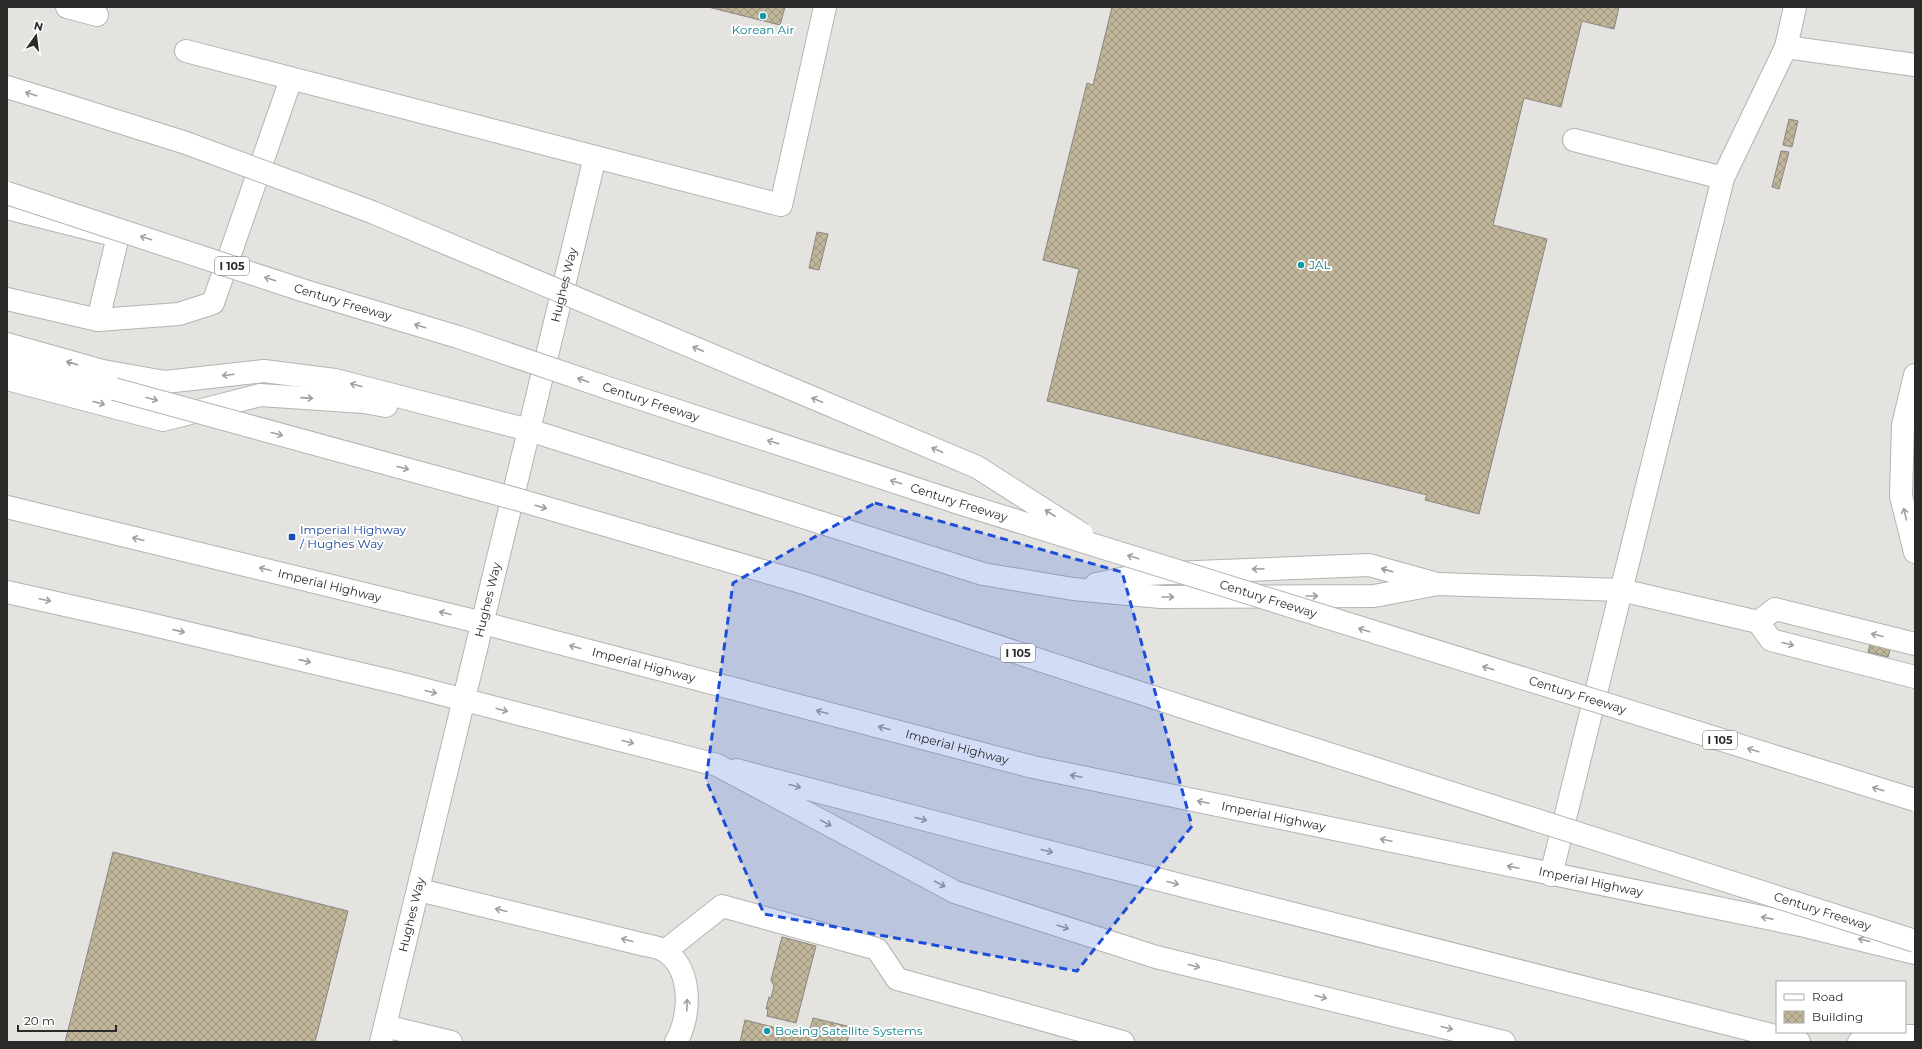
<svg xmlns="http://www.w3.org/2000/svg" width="1922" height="1049" font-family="Montserrat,sans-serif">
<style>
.building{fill:url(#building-cross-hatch);stroke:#888684}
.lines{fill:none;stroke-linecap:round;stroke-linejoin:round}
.minor-casing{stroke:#b5b3b1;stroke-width:24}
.major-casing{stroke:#b5b3b1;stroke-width:24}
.highway-casing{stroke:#b5b3b1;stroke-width:24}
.minor{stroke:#fff;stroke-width:22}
.major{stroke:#fff;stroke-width:22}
.highway{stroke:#fff;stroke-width:22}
.highway-bridge-casing{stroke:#b5b3b1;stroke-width:24;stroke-linecap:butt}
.highway-bridge{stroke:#fff;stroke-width:22}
.oneway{stroke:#9f9f9f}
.marked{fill:#1d4ed8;fill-opacity:0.2;stroke:#1d4ed8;stroke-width:3;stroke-dasharray:8 5;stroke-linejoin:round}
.culture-dot{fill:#0f9aa8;stroke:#fff;stroke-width:1.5}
.transit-dot{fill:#1a4fb4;stroke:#fff;stroke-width:1.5}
.labels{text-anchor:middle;stroke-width:4;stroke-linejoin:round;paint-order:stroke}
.shield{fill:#fff;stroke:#6a6a69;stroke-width:1}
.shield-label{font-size:11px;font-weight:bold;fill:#2a2a29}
.culture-label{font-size:12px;fill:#0d838f;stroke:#fff;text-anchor:start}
.street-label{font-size:12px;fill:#2a2a29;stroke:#fff}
.transit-label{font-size:12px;fill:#164399;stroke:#fff;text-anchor:start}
</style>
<defs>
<pattern id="building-cross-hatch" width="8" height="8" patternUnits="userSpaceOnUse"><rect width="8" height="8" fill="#c1b699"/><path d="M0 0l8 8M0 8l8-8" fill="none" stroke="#9d947d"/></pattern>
</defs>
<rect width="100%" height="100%" fill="#e4e3e0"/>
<g class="building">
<polygon points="708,7 785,7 780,25"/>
<polygon points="1112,7 1619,7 1614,29 1582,21 1561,107 1524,98 1493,225 1547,239 1479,514 1425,500 1427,495 1047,401 1079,269 1043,260 1087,83 1093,85"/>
<polygon points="1789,119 1798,121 1792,147 1783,145"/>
<polygon points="1781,151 1789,152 1779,189 1772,187"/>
<polygon points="817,232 828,234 819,270 809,268"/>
<polygon points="1871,641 1891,646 1888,657 1868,652"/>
<polygon points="113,852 348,911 315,1042 65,1042"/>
<polygon points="782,937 816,946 796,1023 767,1016 768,1009 766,1009 769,997 771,998 774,986 771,980"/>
<polygon points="813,1018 851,1027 847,1042 740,1042 745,1020 808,1036"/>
</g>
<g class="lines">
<defs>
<g id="minor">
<polyline points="67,7 97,15"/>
<polyline points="1786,47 1915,65"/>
<polyline points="186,51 781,205 825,7"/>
<polyline points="1574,140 1723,178"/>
<polyline points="7,208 118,236 98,320"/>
<polyline points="7,299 98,320 179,314 213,303 291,79"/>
<polyline points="7,344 103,371 165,382 264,371 335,380 529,430 983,574 1073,589 1161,597 1374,596 1438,584 1621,590 1758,622 1771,640 1915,677"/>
<polyline points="7,379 163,420 260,395 364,402 386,406"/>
<polyline points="1096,584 1146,574 1369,565 1434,583"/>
<polyline points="1758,622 1775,609 1915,644"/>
<polyline points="1551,875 1723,178 1786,47 1795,7"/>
<path d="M 419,890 L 641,944 C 649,946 659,947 665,951 C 693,969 691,1017 676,1042"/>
<polyline points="665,951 722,906 877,949 897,979 1123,1042"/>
<polyline points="385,1026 451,1042"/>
<path id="s1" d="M 381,1042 L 595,157"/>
</g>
<g id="major">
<path id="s2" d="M 7,507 L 483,623 L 1033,767 L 1805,926 L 1915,953"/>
<polyline points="736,770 995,838 1799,1042"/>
</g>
<g id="highway">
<polyline points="7,87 56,102"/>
<polyline points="7,360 114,389"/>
<polyline points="1915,375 1903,425 1901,496 1915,552"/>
<polyline points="7,592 141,622 399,683 717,765 955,892 1156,957 1504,1042"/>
<polyline points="1859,1042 1898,1036 1915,1036"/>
</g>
</defs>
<use href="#minor" class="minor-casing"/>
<use href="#major" class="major-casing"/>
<use href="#highway" class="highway-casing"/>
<use href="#minor" class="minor"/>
<use href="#major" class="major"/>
<use href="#highway" class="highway"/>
<defs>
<g id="highway-bridge">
<polyline points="56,102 186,143 372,212 977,467 1082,534"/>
<path id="s3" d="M 7,193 L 305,291 L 458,337 L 611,389 L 959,503 L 1915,800"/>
<path id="s4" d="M 114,389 L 516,499 L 804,583 L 1226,721 L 1915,941"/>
</g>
</defs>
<use href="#highway-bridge" class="highway-bridge-casing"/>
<use href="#highway-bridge" class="highway-bridge"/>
</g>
<defs><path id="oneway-shaft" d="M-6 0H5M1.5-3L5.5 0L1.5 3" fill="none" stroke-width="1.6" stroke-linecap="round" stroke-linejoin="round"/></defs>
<g class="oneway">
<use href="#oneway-shaft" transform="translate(31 94) rotate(-163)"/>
<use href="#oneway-shaft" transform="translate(146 238) rotate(-162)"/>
<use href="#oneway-shaft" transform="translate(270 279) rotate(-162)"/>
<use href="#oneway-shaft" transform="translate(420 326) rotate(-163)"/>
<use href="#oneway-shaft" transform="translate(698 349) rotate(-157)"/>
<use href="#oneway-shaft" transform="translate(72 363) rotate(-164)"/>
<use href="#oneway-shaft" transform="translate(228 375) rotate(173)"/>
<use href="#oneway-shaft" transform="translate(583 380) rotate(-161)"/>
<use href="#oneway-shaft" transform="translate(356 385) rotate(-165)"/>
<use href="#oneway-shaft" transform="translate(307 398) rotate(4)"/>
<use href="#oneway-shaft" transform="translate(152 399) rotate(15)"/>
<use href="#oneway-shaft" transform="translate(817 400) rotate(-157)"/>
<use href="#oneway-shaft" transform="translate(99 403) rotate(15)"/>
<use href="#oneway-shaft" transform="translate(277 434) rotate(15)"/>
<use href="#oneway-shaft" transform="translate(773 442) rotate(-162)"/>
<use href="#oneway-shaft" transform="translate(937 450) rotate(-157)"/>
<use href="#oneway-shaft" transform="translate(403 468) rotate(15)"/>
<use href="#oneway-shaft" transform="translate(896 482) rotate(-162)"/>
<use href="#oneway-shaft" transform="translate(541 507) rotate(16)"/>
<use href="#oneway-shaft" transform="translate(1050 513) rotate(-147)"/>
<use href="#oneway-shaft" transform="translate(1905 514) rotate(-104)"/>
<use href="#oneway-shaft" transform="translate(138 539) rotate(-166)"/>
<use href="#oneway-shaft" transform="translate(1133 557) rotate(-163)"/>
<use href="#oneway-shaft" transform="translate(265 569) rotate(-166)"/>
<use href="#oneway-shaft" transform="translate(1258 569) rotate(178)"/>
<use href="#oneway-shaft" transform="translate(1387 570) rotate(-164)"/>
<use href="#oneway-shaft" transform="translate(1312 596)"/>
<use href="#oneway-shaft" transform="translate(1168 597)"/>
<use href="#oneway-shaft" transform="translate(45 600) rotate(12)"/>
<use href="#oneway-shaft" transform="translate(445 613) rotate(-166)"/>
<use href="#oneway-shaft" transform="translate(1364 630) rotate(-163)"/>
<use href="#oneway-shaft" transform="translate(179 631) rotate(13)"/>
<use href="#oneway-shaft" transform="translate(1877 635) rotate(-166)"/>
<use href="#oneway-shaft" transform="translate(1788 644) rotate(15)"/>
<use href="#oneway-shaft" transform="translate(575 647) rotate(-165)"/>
<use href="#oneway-shaft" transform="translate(305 661) rotate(13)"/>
<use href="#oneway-shaft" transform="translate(1488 668) rotate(-163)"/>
<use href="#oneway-shaft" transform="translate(431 692) rotate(14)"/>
<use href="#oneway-shaft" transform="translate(502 710) rotate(14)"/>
<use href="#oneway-shaft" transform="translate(822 712) rotate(-165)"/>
<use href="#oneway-shaft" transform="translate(884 728) rotate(-165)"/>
<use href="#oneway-shaft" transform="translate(628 742) rotate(14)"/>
<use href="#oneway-shaft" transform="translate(1753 750) rotate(-163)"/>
<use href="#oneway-shaft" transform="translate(1076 776) rotate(-168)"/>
<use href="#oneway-shaft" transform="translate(795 786) rotate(15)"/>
<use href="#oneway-shaft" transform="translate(1878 789) rotate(-163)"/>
<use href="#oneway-shaft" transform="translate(1203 802) rotate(-168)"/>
<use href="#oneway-shaft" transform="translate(921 819) rotate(15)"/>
<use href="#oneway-shaft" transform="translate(826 823) rotate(28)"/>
<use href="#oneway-shaft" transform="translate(1386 840) rotate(-168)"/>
<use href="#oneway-shaft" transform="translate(1047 851) rotate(14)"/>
<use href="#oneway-shaft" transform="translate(1513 867) rotate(-168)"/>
<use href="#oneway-shaft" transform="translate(1173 883) rotate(14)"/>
<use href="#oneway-shaft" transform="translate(940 884) rotate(28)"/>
<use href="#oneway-shaft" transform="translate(501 910) rotate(-166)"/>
<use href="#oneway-shaft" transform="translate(1767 918) rotate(-169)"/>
<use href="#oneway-shaft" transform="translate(1063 927) rotate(18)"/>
<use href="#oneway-shaft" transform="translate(627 940) rotate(-166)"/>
<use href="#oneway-shaft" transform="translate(1864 940) rotate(-166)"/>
<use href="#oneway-shaft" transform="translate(1194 966) rotate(14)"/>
<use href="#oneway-shaft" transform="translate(1321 997) rotate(14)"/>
<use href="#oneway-shaft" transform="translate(687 1005) rotate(-88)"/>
<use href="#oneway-shaft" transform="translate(1447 1028) rotate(14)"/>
</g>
<path class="marked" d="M 875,503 L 1122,572 L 1192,826 L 1077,971 L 764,914 L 706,780 L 733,583 Z"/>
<g class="culture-dot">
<circle cx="763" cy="16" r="4"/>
<circle cx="1301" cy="265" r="4"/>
<circle cx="767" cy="1031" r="4"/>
</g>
<rect class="transit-dot" x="288" y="533" width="8" height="8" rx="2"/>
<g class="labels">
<g class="shield">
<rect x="215" y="257" width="34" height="18" rx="3"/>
<rect x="1001" y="644" width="34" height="18" rx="3"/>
<rect x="1703" y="731" width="34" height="18" rx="3"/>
</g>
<g class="shield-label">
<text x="232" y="270">I 105</text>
<text x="1018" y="657">I 105</text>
<text x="1720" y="744">I 105</text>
</g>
<g class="culture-label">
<text x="763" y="34" text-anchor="middle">Korean Air</text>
<text x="1309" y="269">JAL</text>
<text x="775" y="1035">Boeing Satellite Systems</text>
</g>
<g class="street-label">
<text dy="4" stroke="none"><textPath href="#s1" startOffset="779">Hughes Way</textPath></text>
<text dy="4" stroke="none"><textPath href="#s3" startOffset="353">Century Freeway</textPath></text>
<text dy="4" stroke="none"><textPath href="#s3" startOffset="677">Century Freeway</textPath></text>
<text dy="4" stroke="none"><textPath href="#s3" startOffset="1001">Century Freeway</textPath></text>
<text dy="4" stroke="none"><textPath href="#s2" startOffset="332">Imperial Highway</textPath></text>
<text dy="4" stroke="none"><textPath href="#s1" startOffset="455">Hughes Way</textPath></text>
<text dy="4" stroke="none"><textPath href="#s3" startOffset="1325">Century Freeway</textPath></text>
<text dy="4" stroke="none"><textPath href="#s2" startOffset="656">Imperial Highway</textPath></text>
<text dy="4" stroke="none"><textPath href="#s3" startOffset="1649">Century Freeway</textPath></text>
<text dy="4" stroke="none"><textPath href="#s2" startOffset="980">Imperial Highway</textPath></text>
<text dy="4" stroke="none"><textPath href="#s2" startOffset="1304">Imperial Highway</textPath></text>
<text dy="4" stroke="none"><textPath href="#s2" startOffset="1628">Imperial Highway</textPath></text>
<text dy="4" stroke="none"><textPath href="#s4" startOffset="1787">Century Freeway</textPath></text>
<text dy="4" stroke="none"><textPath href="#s1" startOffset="131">Hughes Way</textPath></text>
</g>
<g class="transit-label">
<text x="300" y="534">Imperial Highway<tspan x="300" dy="14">/ Hughes Way</tspan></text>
</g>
</g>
<rect width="1922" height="1049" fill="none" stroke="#2a2a29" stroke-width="16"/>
<rect x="1776" y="981" width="130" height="52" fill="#ffffff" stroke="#aaaaa9"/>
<rect x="1784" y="994" width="20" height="6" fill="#ffffff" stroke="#aaaaa9"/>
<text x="1812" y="1001" font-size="12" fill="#2a2a29">Road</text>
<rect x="1784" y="1011" width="20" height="12" fill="url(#building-cross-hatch)" stroke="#aaaaa9"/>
<text x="1812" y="1021" font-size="12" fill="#2a2a29">Building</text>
<g transform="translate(36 36) rotate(14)" stroke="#ffffff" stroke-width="3" paint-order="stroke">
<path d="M0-3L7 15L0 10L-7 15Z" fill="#2a2a29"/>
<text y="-6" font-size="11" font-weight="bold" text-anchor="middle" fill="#2a2a29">N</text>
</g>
<path d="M18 1025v6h98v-6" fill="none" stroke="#2a2a29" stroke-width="2"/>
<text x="24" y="1025" font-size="12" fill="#2a2a29" stroke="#ffffff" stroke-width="3" paint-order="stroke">20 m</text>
</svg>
